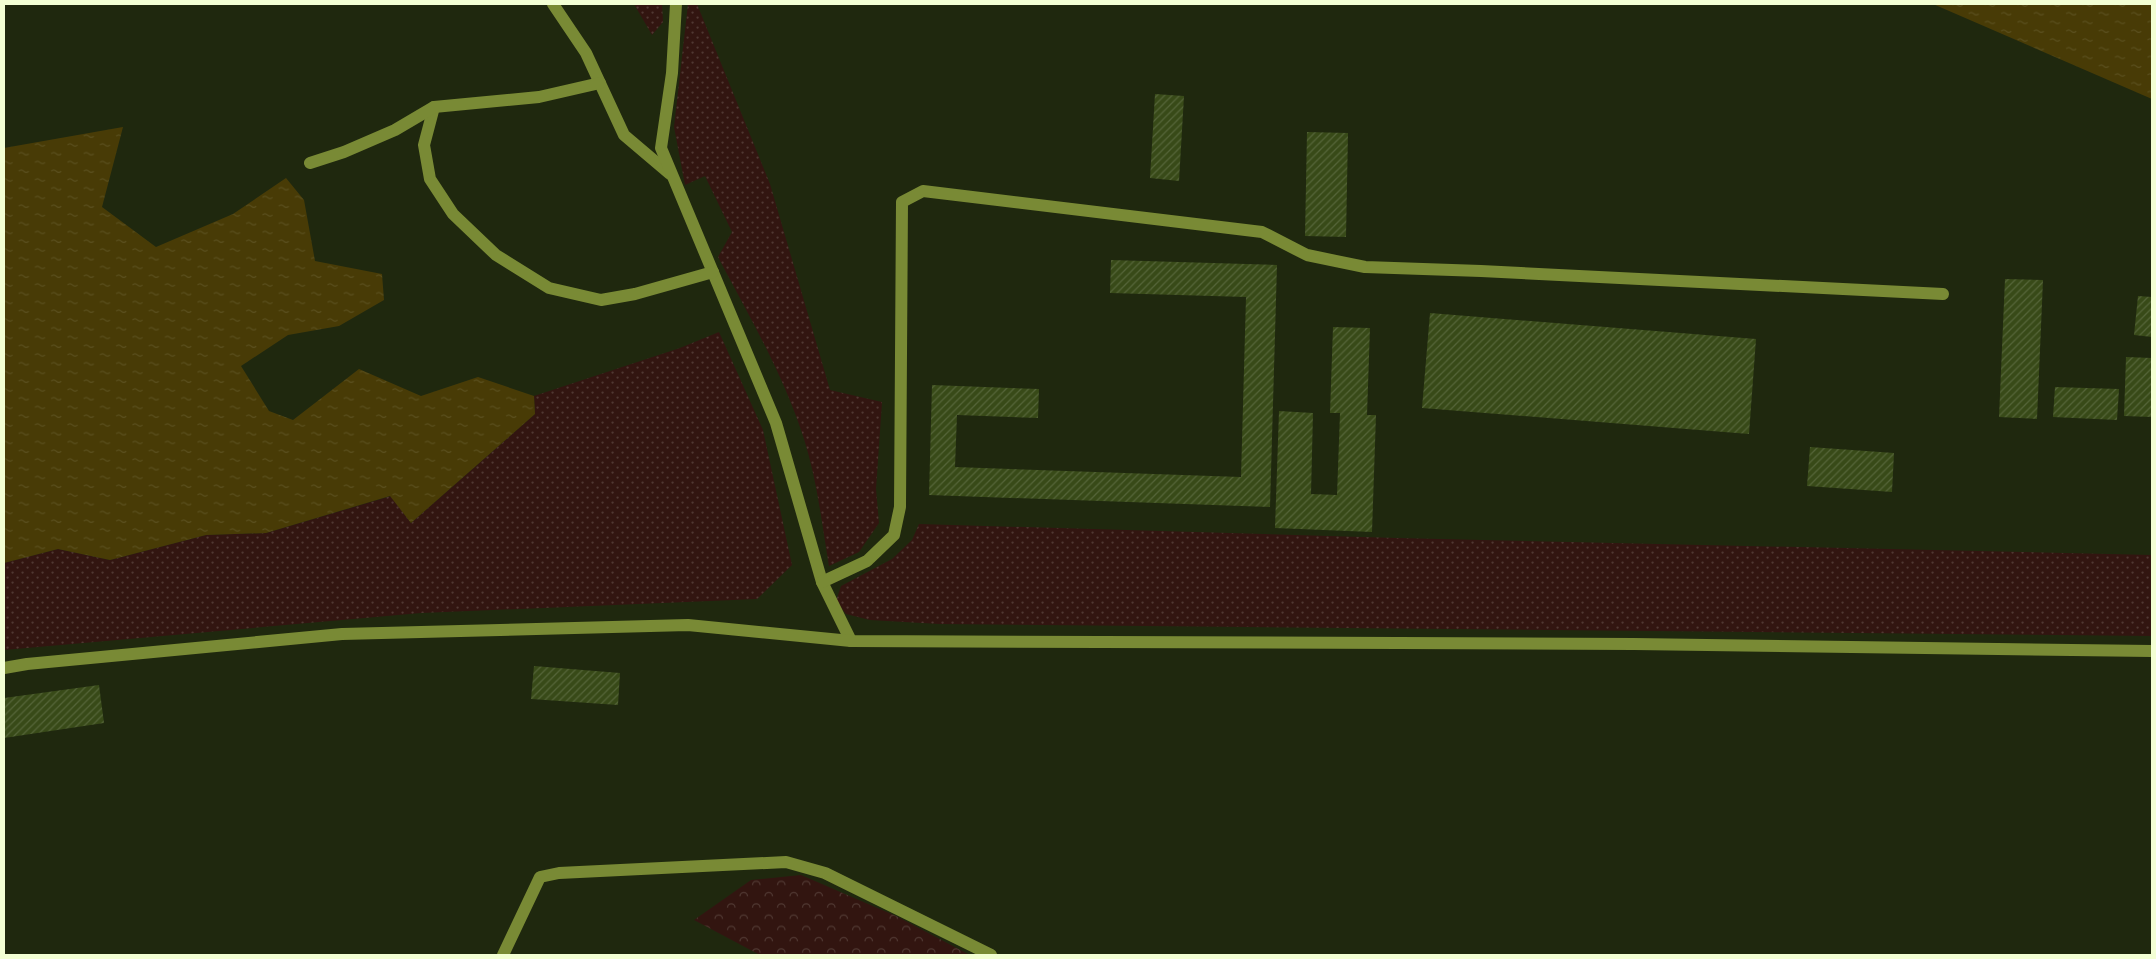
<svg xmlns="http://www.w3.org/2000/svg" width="2156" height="959" font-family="'Space Grotesk',sans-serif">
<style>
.green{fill:url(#green-dots)}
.forest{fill:url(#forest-crowns)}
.water{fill:url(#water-ripples)}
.building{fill:url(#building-hatch)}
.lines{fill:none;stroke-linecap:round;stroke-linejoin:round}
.minor{stroke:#798a35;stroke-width:12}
</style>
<defs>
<pattern id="green-dots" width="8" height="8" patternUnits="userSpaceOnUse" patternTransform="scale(1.25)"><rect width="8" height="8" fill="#321510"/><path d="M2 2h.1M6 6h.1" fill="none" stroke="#503832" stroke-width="1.8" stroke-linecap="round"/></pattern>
<pattern id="forest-crowns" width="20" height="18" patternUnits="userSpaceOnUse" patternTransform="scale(1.25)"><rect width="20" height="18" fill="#321510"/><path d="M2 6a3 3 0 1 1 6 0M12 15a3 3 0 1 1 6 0" fill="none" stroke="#503832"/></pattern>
<pattern id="water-ripples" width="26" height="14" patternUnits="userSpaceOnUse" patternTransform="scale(1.25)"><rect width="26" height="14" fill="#483b06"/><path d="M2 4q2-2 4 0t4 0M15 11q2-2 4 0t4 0" fill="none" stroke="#5a4f1e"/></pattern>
<pattern id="building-hatch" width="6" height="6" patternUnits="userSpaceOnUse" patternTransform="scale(1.25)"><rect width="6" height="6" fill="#384a18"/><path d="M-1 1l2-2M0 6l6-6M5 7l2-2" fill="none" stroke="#556539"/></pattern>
</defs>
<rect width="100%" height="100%" fill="#1f280e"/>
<g class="green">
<polygon points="634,4 662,4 663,22 652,35"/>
<path d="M 688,4 L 697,4 L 770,184 L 830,390 L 882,402 L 876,489 L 879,523 L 859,552 L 829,566 C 822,524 817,480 804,439 C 784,375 749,316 718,257 L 732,232 L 705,176 L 685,185 L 674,127 Z"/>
<polygon points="719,332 763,430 792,565 757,599 421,613 4,650 4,563 58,549 110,560 206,535 266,533 391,496 411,523 535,414 534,396 680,348"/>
<polygon points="919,524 1396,538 2152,555 2152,636 939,624 870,620 846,614 836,601 841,586 892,559 912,540"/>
</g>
<polygon class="forest" points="801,875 896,916 970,955 760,955 694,920 751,880"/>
<g class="water">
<polygon points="1933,4 2152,4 2152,99"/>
<polygon points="123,127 102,207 156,247 233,214 286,178 304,200 315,261 382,274 384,300 339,326 288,335 241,366 269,411 293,420 359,369 421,396 478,377 534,396 535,414 411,523 390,496 266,533 206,535 110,560 58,549 4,563 4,148"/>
</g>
<g class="building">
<polygon points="1155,94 1184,96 1179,181 1150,178"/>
<polygon points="1307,132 1348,133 1346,237 1305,236"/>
<polygon points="1111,260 1277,265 1270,507 929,495 932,385 1039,389 1038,418 957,415 955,467 1241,477 1246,297 1110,293"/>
<polygon points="2005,279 2043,280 2037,419 1999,417"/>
<polygon points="2138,296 2152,297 2152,337 2134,335"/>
<polygon points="1430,313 1756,339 1749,434 1422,408"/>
<polygon points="1333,327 1370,328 1367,415 1376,415 1372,532 1275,528 1279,411 1313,413 1311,494 1337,495 1340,413 1330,413"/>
<polygon points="2126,357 2152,358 2151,417 2124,416"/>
<polygon points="2055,387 2119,389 2117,420 2053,417"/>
<polygon points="1810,447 1894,453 1892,492 1807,486"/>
<polygon points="534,666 620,673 618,705 531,699"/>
<polygon points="99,685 104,723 4,738 4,698"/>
</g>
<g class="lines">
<g class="minor">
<polyline points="553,4 586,53 624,135 670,174"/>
<polyline points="676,4 672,73 661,148 776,423 822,582 851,641"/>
<polyline points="434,107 424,145 430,179 453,214 496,255 549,288 601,300 635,294 713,272"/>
<polyline points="310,163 344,152 395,130 434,107 539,97 600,83"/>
<polyline points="822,582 867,561 894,535 900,507 902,202 923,191 1262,232 1307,255 1365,267 1481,271 1943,294"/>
<polyline points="4,668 27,664 342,634 688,625 851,641 1634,644 2152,651"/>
<polyline points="503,955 540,877 559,873 786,862 825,873 991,955"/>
</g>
</g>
<rect width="2156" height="959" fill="none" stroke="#f3ffd4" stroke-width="10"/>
</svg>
